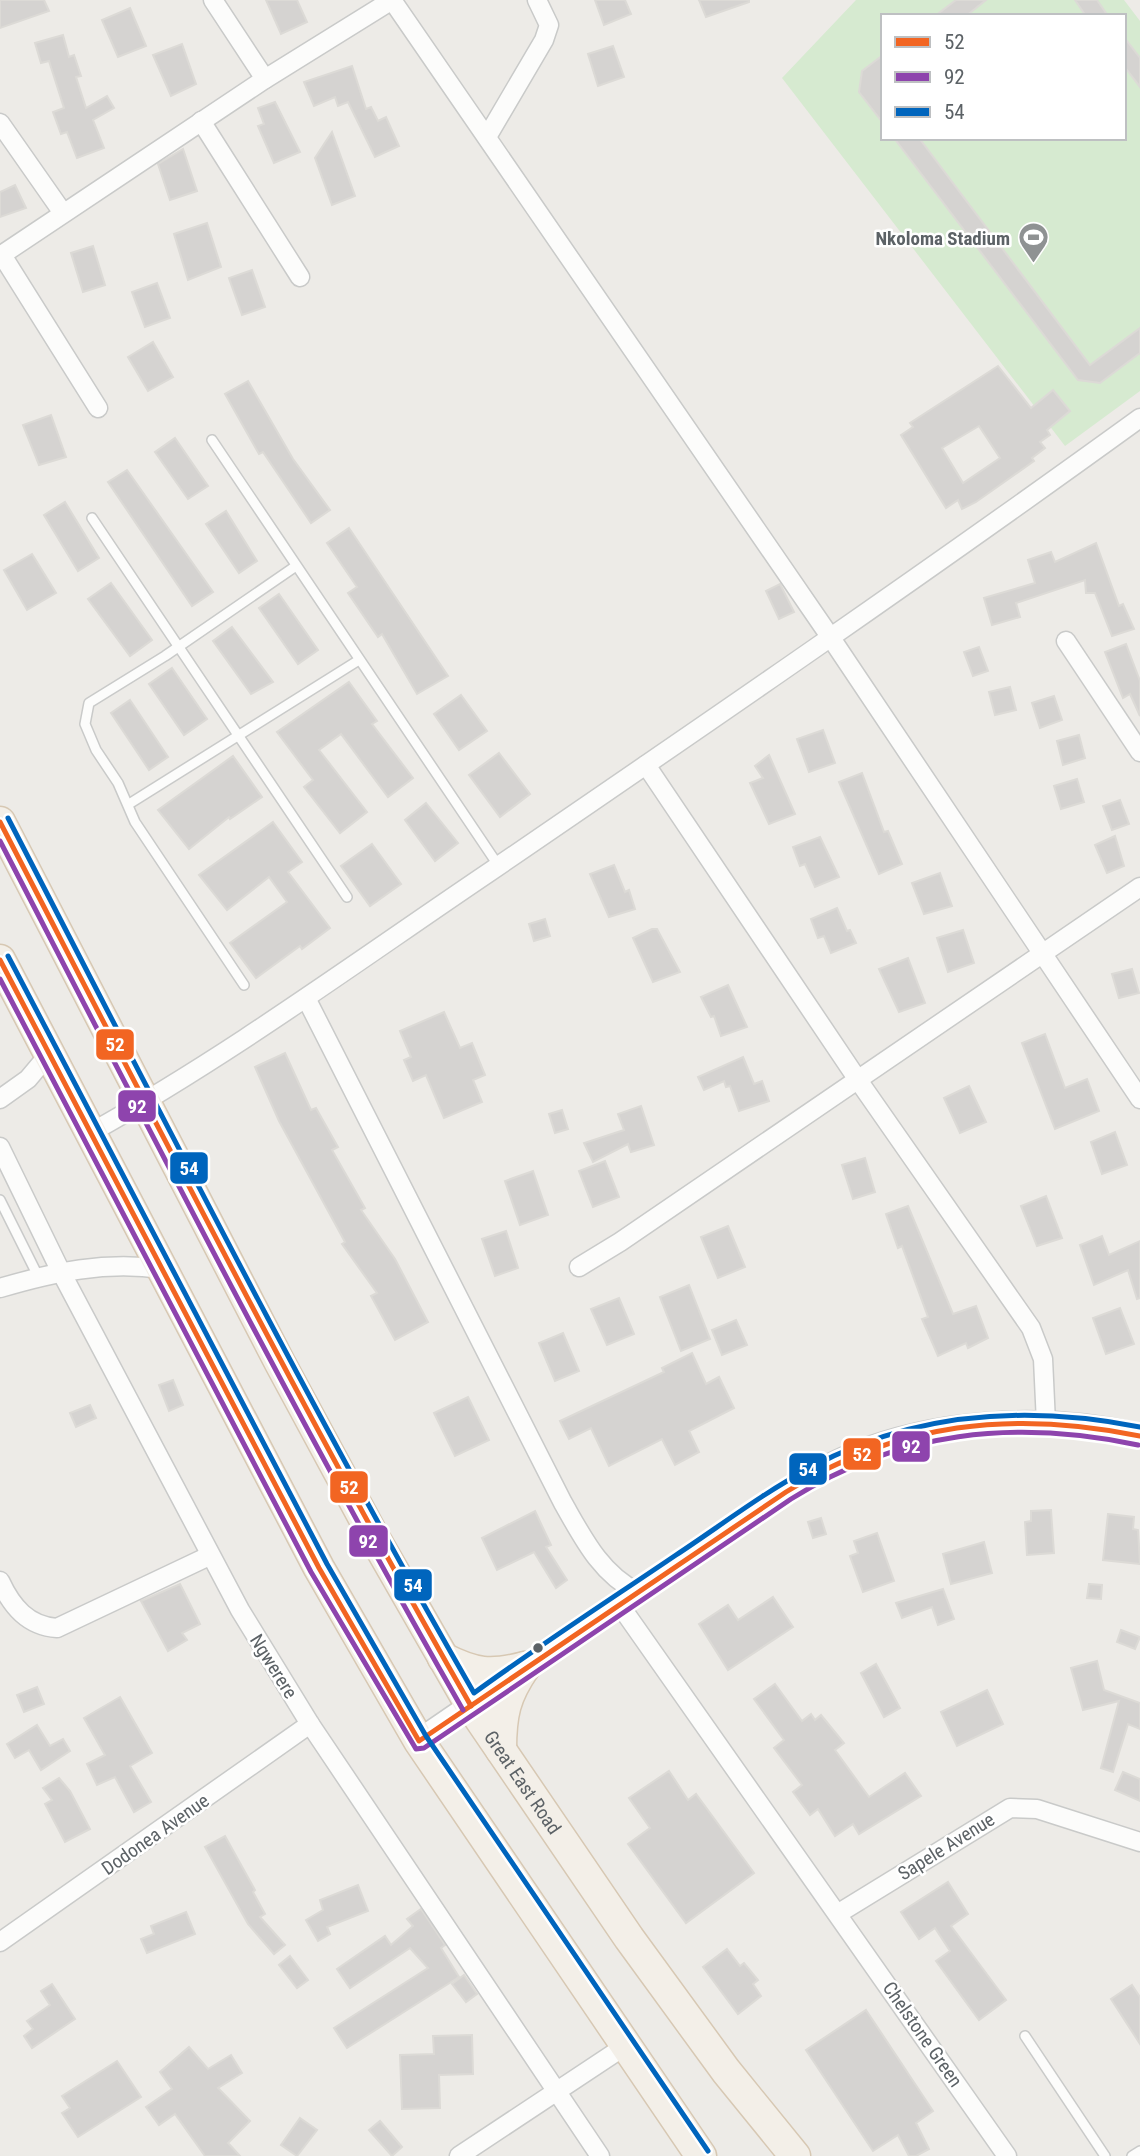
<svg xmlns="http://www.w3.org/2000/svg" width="1140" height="2156" font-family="'Roboto Condensed',sans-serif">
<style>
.green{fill:#d6ead0;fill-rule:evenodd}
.building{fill:#d5d3d1;stroke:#dcdad6;stroke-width:2;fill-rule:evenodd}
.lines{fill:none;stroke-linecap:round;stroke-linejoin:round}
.service-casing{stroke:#c9cac9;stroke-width:12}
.minor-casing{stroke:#c9cac9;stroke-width:21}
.tertiary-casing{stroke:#c9cac9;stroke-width:26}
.primary-casing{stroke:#d7c8b3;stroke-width:33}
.service{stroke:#fcfcfb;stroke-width:9}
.minor{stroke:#fcfcfb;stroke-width:18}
.tertiary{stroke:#fcfcfb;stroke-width:23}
.primary{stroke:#f3efe8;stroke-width:30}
.bus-1-casing{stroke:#fff;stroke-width:10}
.bus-2-casing{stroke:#fff;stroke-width:10}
.bus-3-casing{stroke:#fff;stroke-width:10}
.bus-1{stroke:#f26522;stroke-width:5}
.bus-2{stroke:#8e44ad;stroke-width:5}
.bus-3{stroke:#0065bd;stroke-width:5}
.bus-dot{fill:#5c6266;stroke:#fff;stroke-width:2.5}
.labels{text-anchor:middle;stroke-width:5;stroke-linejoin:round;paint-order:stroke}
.poi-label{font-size:19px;font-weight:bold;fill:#5c6266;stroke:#fff;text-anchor:end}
.street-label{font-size:19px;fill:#5c6266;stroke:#fff}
.line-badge{stroke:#fff;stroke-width:2.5}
.badge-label{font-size:19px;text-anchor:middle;font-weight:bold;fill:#fff}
</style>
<rect width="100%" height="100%" fill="#edebe7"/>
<path class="green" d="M 856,0 L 1124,0 L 1140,21 L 1140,391 L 1065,446 L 782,78 ZM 883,16 L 1124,16 L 1124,138 L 883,138 Z"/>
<g class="building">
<polygon points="0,0 44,0 49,11 0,28"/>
<polygon points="266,0 297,0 307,22 281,34"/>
<polygon points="595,0 625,0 631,14 604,25"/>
<polygon points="699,0 749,0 749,2 706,17"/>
<polygon points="956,0 986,0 966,16 935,16"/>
<polygon points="1075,0 1097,0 1108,16 1086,16"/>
<polygon points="130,8 146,46 118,57 102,20"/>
<polygon points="63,35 69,57 74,55 81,76 76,77 86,108 107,96 114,108 93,120 104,148 77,158 67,132 61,134 53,112 64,108 49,61 41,63 35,43"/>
<polygon points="1124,37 1140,58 1140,87 1124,66"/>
<polygon points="182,44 196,84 171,96 153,55"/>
<polygon points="613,46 624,77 598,86 588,54"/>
<polygon points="883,55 883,123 859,92 862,71"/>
<polygon points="352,66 366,109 371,107 378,121 386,117 399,146 375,157 348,102 338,106 335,97 314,106 304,82"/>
<polygon points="275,102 300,152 274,163 258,126 264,124 258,108"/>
<polygon points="332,132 355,196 332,205 315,158"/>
<polygon points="894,138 919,138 1090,365 1140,328 1140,353 1100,383 1078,380"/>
<polygon points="183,149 197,191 170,200 158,164"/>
<polygon points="15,185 26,208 0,217 0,192"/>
<polygon points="207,223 221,267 188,280 174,234"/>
<polygon points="93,246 105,285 83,292 71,253"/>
<polygon points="252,270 265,307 242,315 229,278"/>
<polygon points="157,283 170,318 145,327 132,292"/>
<polygon points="153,342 173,377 148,391 128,357"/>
<path d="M 998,366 L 1031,408 L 1053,390 L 1070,411 L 1047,430 L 1050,435 L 1040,442 L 1045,448 L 1032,458 L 1034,461 L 976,502 L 962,509 L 958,500 L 946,508 L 901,435 L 913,427 L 910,423 ZM 979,426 L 1000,458 L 963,483 L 942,448 Z"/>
<polygon points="248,381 293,459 330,510 311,523 263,452 259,454 225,394"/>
<polygon points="51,415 66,457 39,465 23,425"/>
<polygon points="175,438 208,486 188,499 155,452"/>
<polygon points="127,470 213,592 192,606 108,482"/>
<polygon points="65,502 99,558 78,571 44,515"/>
<polygon points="226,511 257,561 239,573 206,524"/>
<polygon points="349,528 448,676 417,694 382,634 378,637 348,593 357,587 327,543"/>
<polygon points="1096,543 1119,606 1123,604 1134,629 1112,636 1095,593 1086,593 1085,580 1016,603 1020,617 992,625 984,598 1035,583 1028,560 1051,552 1055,562"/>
<polygon points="32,554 56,593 27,610 4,570"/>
<polygon points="111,583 152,640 130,656 88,599"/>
<polygon points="780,584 794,612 779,619 766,591"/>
<polygon points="279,594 318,650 298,664 259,608"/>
<polygon points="232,627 273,682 251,694 213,641"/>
<polygon points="1126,644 1140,681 1140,716 1130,694 1123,698 1105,652"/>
<polygon points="979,647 988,671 973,676 964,652"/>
<polygon points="172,668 207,719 184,735 149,684"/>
<polygon points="349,682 377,721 372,724 413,778 388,797 341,734 319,750 367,812 340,833 304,787 313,780 277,732"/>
<polygon points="1010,687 1016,710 995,715 989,692"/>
<polygon points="461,695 487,731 459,750 434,714"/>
<polygon points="1054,696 1062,720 1040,728 1032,703"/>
<polygon points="130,700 168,757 149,770 111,713"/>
<polygon points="823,730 835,763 809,772 797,739"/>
<polygon points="1079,735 1085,758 1063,765 1057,741"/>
<polygon points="499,753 530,794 500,817 469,775"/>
<polygon points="769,755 795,814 769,824 750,783 763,778 755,766"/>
<polygon points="233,756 262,797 230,819 229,817 189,849 158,810"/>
<polygon points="862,773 884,832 888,831 902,864 879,874 839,782"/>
<polygon points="1077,779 1084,802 1061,809 1054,786"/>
<polygon points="1120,800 1129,824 1112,830 1103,806"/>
<polygon points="426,803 458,843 435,861 405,820"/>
<polygon points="273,822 302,862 288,872 330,928 302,949 300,946 256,978 230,943 287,902 269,877 227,910 199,875"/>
<polygon points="1115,836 1124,866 1107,873 1095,845"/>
<polygon points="820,837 839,877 815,887 805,864 800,866 793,847"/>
<polygon points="372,844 401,884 370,906 341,866"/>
<polygon points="614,865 625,892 629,890 635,909 609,917 590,874"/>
<polygon points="940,873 952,906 924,914 912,883"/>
<polygon points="837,908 847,931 850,930 856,943 831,953 824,936 818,938 811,919"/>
<polygon points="545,919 550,936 534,941 529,924"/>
<polygon points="652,929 657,929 680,972 653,982 633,938"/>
<polygon points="963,930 974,963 948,972 937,938"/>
<polygon points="908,958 925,1003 899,1012 879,969"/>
<polygon points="1132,969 1139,993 1119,998 1112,974"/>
<polygon points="728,985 747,1027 721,1036 714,1016 711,1017 701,997"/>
<polygon points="444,1012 460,1048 472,1043 485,1075 473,1080 482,1102 444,1118 426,1075 413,1081 404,1060 411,1057 400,1031"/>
<polygon points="1045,1034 1065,1088 1087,1079 1099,1111 1055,1129 1022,1043"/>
<polygon points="285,1053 311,1110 316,1108 338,1147 332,1150 365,1208 361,1210 395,1259 428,1322 395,1340 371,1296 377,1293 342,1244 345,1242 279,1121 255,1067"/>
<polygon points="743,1057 754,1084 762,1081 769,1101 739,1111 730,1086 726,1087 724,1081 704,1090 698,1077"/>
<polygon points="969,1086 986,1122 960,1133 944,1098"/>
<polygon points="641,1106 654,1145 631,1152 628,1144 593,1162 584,1143 624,1130 618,1114"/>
<polygon points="562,1110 568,1129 555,1133 549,1114"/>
<polygon points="1115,1132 1127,1165 1102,1174 1091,1142"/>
<polygon points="865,1158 875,1192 853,1199 842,1165"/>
<polygon points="605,1161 619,1197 593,1207 579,1171"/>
<polygon points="533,1171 548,1215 520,1225 505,1181"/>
<polygon points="1046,1196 1062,1238 1037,1246 1021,1206"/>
<polygon points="908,1206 953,1314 976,1306 988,1338 968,1348 966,1343 938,1356 922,1319 928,1317 902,1246 898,1248 886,1214"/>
<polygon points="728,1226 745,1267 718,1278 701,1237"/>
<polygon points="506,1231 518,1268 495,1276 482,1239"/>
<polygon points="1102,1236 1109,1255 1140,1241 1140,1298 1137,1299 1128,1270 1094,1285 1080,1245"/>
<polygon points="689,1285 710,1339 681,1351 660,1297"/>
<polygon points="619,1298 634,1334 607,1345 591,1309"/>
<polygon points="1120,1308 1134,1344 1106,1354 1093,1318"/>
<polygon points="736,1320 747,1345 722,1355 712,1330"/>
<polygon points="563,1333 579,1371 555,1381 539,1343"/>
<polygon points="692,1353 706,1384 719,1377 734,1408 689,1431 699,1452 675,1465 662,1439 609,1466 591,1428 569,1439 560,1421 664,1372 662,1368"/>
<polygon points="173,1380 183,1405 169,1411 159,1385"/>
<polygon points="468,1397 489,1440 455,1456 434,1413"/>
<polygon points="90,1405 96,1418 76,1427 70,1413"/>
<polygon points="1051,1510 1054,1553 1027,1555 1025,1522 1031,1521 1031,1511"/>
<polygon points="535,1511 551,1545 546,1547 567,1580 556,1588 534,1552 497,1570 482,1538"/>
<polygon points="1108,1514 1134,1517 1133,1529 1138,1530 1140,1564 1103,1560"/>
<polygon points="821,1518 826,1534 813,1538 808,1522"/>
<polygon points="877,1533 894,1581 863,1592 850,1556 858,1553 854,1541"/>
<polygon points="984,1542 992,1573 951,1584 943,1554"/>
<polygon points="180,1584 200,1624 182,1633 187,1640 168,1651 141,1601"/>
<polygon points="1089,1584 1102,1585 1101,1599 1087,1598"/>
<polygon points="943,1589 954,1619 938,1625 932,1607 902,1618 896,1603"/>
<polygon points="773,1597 793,1627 728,1670 699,1624 728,1605 738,1620"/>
<polygon points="1121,1630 1140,1637 1135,1649 1117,1642"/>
<polygon points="1097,1661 1104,1690 1140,1703 1140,1729 1128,1724 1113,1772 1101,1768 1119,1701 1083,1710 1071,1668"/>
<polygon points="876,1664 900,1708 884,1717 861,1673"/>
<polygon points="775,1684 802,1721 811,1714 815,1720 821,1715 844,1743 835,1750 869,1797 905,1773 921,1796 859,1834 853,1824 835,1836 818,1809 810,1815 793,1792 802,1785 774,1748 784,1740 754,1699"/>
<polygon points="37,1687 44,1704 24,1712 17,1695"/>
<polygon points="987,1690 1003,1724 957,1746 941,1712"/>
<polygon points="120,1697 152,1753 130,1766 151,1802 134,1812 115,1777 97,1785 87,1764 105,1755 84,1718"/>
<polygon points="37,1725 50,1746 63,1739 70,1751 41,1770 29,1750 15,1758 7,1744"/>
<polygon points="669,1771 688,1800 696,1794 754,1873 686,1923 628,1844 650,1828 629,1798"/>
<polygon points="1123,1772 1140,1779 1140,1801 1115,1790"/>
<polygon points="59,1778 70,1791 90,1829 65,1842 45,1804 52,1800 43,1788"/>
<polygon points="225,1836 255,1890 253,1892 265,1914 260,1917 285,1945 274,1954 248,1924 205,1847"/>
<polygon points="948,1882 968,1914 951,1926 1006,2000 979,2020 936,1961 950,1951 935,1928 919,1939 901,1912"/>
<polygon points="358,1885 368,1911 327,1927 330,1934 318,1941 306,1920 323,1910 320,1900"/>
<polygon points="421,1909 445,1945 441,1948 459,1977 347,2048 334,2028 428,1968 410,1948 350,1988 337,1969 385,1936 391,1945 413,1926 407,1919"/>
<polygon points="186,1912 195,1934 147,1953 141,1939 154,1934 151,1926"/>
<polygon points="727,1949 740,1966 744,1963 758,1980 753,1984 761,1996 738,2014 703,1967"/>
<polygon points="290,1956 308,1980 297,1988 279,1965"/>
<polygon points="464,1975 477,1994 466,2002 452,1984"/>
<polygon points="52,1984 75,2019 32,2048 24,2036 33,2029 27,2021 50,2005 41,1991"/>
<polygon points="1132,1985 1140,1997 1140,2044 1111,1999"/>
<polygon points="866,2010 933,2111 916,2123 929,2149 916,2156 909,2156 898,2135 873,2151 806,2050"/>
<polygon points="472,2035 473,2074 439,2075 440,2108 402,2109 400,2055 434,2054 433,2036"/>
<polygon points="189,2047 208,2069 231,2055 242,2073 218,2088 250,2121 228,2143 240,2156 205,2156 175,2114 159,2125 146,2107 172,2089 160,2072"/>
<polygon points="117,2061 141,2097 78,2137 62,2113 70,2108 62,2096"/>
<polygon points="300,2118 317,2130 297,2156 281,2145"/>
<polygon points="380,2121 402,2147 392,2156 369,2130"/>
</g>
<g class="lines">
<defs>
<g id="service">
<polyline points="212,440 498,865"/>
<polyline points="92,518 347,897"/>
<polyline points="129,804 359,660"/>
<polyline points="244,985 135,822 118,783 96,750 85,724 89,703 165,656 296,566"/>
<polyline points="0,1200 38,1276"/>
<polyline points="1025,2036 1105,2156"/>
<polyline points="1132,2156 1140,2151"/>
</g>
<g id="minor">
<polyline points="213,0 265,79"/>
<polyline points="392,0 831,638 1140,1099"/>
<polyline points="201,121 300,277"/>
<polyline points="0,123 63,213"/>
<polyline points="487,137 544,40 549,25 537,0"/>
<polyline points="2,255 98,408"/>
<polyline points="0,256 265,79 392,0"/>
<polyline points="1066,641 1140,752"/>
<polyline points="646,765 858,1080 1031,1328 1043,1359 1046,1423"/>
<path d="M 306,998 L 563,1503 C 583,1538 600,1573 637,1592"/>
<polyline points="0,1099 28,1079 49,1054"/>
<path d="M 90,1133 C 230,1055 359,960 491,871 C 709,722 926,573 1140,418"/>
<polyline points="0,1147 60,1270 240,1610 310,1724 600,2156"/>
<polyline points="579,1267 620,1242 1140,887"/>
<path d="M 0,1288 C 54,1272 105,1261 162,1269"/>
<path d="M 0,1581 C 12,1607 28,1626 57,1628 L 209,1556"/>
<polyline points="619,1604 1007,2156"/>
<polyline points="839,1913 1010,1808 1037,1809 1140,1842"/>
<polyline points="0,1942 310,1724"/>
<polyline points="459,2156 625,2046"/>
</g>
<path id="tertiary" d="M 419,1741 C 515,1675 611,1609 709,1544 C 760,1511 810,1470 868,1449 C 952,1419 1053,1415 1140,1436"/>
<g id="primary">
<path id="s1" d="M 0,822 L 280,1363 L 374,1537 L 471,1706 L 629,1938 L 726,2071 L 795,2156"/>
<polyline points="0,960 319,1568 419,1741 701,2156"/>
<path d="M 443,1658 C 475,1674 490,1676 525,1667"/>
<path d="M 501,1750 C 501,1714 505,1696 525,1667"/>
</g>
</defs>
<use href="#service" class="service-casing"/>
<use href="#minor" class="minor-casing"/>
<use href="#tertiary" class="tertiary-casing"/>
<use href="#primary" class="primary-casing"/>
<use href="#service" class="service"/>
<use href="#minor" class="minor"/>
<use href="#tertiary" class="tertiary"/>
<use href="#primary" class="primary"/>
<defs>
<g id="bus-1">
<path d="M 0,822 C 154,1119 305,1416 471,1706"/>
<path d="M 0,960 L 319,1568 L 419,1741 L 786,1492 C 897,1422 1013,1410 1140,1436"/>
</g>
<g id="bus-2">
<path d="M 0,841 C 151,1133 300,1425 463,1710"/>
<path d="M 0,979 L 311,1572 L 416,1749 L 424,1748 L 791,1499 C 899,1431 1014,1419 1138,1445"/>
</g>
<g id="bus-3">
<path d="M 8,818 C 160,1112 309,1406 474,1693 C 540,1645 608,1601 676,1555 C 720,1526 763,1493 810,1468 C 913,1412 1027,1405 1140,1427"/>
<polyline points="8,956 327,1564 426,1736 708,2151"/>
</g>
</defs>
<use href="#bus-1" class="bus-1-casing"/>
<use href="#bus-2" class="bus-2-casing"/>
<use href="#bus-3" class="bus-3-casing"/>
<use href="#bus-1" class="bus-1"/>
<use href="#bus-2" class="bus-2"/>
<use href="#bus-3" class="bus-3"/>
</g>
<defs>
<symbol id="stadium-pin" viewBox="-11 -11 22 30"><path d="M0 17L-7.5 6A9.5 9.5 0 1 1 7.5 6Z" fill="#8f9293" stroke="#fff"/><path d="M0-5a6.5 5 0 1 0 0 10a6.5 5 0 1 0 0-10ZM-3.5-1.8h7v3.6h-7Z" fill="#fff"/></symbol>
</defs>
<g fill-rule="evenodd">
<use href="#stadium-pin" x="1016" y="220" width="35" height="47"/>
</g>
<circle class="bus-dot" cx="538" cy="1648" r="6"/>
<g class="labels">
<g class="poi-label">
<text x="1010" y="245">Nkoloma Stadium</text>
</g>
<g class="street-label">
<text transform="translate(274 1666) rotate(58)" y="7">Ngwerere</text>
<text dy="7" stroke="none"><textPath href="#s1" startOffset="1094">Great East Road</textPath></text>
<text transform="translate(155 1834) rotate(-35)" y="7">Dodonea Avenue</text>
<text transform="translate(946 1846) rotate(-32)" y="7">Sapele Avenue</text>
<text transform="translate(923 2034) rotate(55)" y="7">Chelstone Green</text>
</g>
</g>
<g class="line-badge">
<rect x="95" y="1028" width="40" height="33" rx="7" fill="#f26522"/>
<rect x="117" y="1089" width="40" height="34" rx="7" fill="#8e44ad"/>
<rect x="169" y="1151" width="40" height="34" rx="7" fill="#0065bd"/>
<rect x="891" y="1430" width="40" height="33" rx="7" fill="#8e44ad"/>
<rect x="842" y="1437" width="40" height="34" rx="7" fill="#f26522"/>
<rect x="788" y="1452" width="40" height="34" rx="7" fill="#0065bd"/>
<rect x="329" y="1470" width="40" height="34" rx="7" fill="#f26522"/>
<rect x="348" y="1524" width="41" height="34" rx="7" fill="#8e44ad"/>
<rect x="393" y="1568" width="40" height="34" rx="7" fill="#0065bd"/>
</g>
<g class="badge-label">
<text x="115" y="1051">52</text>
<text x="137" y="1113">92</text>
<text x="189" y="1175">54</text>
<text x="911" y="1453">92</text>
<text x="862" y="1461">52</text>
<text x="808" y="1476">54</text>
<text x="349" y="1494">52</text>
<text x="368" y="1548">92</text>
<text x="413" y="1592">54</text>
</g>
<rect x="881" y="14" width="245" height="126" fill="#ffffff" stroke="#bec0c2" stroke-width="2"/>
<rect x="895" y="37" width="35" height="10" fill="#f26522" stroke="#bec0c2" stroke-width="2"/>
<text x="944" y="49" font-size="21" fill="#5c6266">52</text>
<rect x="895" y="72" width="35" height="10" fill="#8e44ad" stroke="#bec0c2" stroke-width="2"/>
<text x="944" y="84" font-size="21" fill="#5c6266">92</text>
<rect x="895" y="107" width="35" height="10" fill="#0065bd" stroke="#bec0c2" stroke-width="2"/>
<text x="944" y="119" font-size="21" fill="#5c6266">54</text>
</svg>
